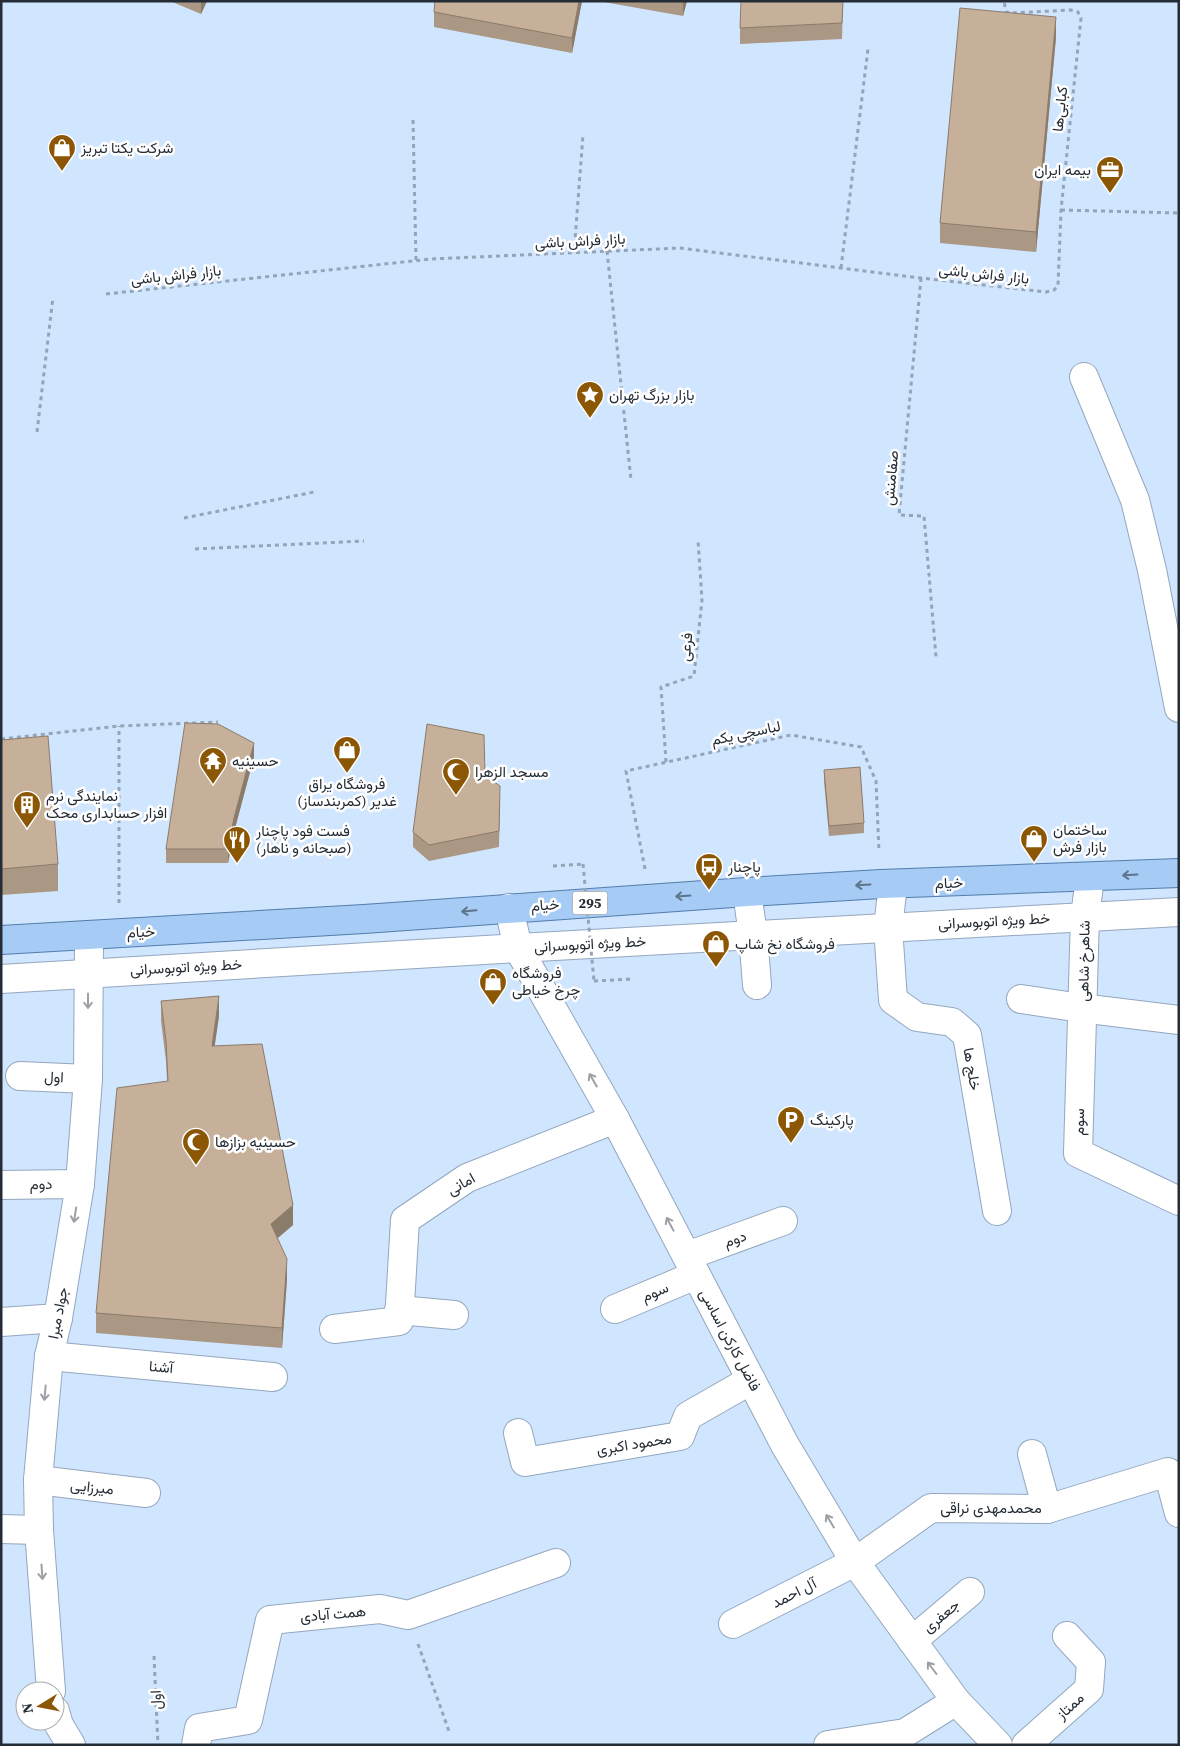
<svg xmlns="http://www.w3.org/2000/svg" width="1180" height="1746" font-family="'Source Serif 4',Vazirmatn,serif">
<style>
.lines{fill:none;stroke-linecap:round;stroke-linejoin:round}
.minor-casing{stroke:#93a7be;stroke-width:30}
.major-casing{stroke:#527dad;stroke-width:30}
.path{stroke:#94a5b8;stroke-width:3;stroke-dasharray:4 4;stroke-linecap:butt}
.minor{stroke:#fff;stroke-width:28}
.major{stroke:#a6cbf5;stroke-width:28}
.path-bridge{stroke:#94a5b8;stroke-width:3;stroke-dasharray:4 4;stroke-linecap:butt}
.wall{fill:#aa9784}
.shaded-wall{fill:#8b7b6b}
.building{fill:#c6b099;stroke:#8b7b6b}
.oneway{stroke:#5e748b}
.oneway2{stroke:#9ca0a4}
.labels{text-anchor:middle;stroke-width:5;stroke-linejoin:round;paint-order:stroke}
.shield{fill:#fff;stroke:#666b72;stroke-width:1}
.shield-label{font-size:14px;font-weight:bold;fill:#242c35}
.street-label{font-size:15px;fill:#242c35;stroke:#fff}
.poi-label{font-size:15px;fill:#242c35;stroke:#fff;text-anchor:start}
</style>
<rect width="100%" height="100%" fill="#d0e5fe"/>
<g class="lines">
<defs>
<g id="minor">
<polyline points="1084,377 1135,500 1152,570 1179,708"/>
<polyline points="1090,877 1085,917 1078,1153 1179,1201"/>
<polyline points="893,885 888,927 893,1000 917,1017 952,1022 967,1035 997,1211"/>
<polyline points="747,892 753,935 757,985"/>
<polyline points="509,908 518,948 615,1119 785,1445 855,1562 956,1701 998,1745"/>
<polyline points="1,979 518,948 1179,912"/>
<polyline points="1021,999 1081,1008 1179,1020"/>
<polyline points="20,1076 88,1079"/>
<polyline points="1,1185 80,1184"/>
<polyline points="687,1256 783,1221"/>
<polyline points="615,1309 696,1275"/>
<polyline points="399,1310 454,1315"/>
<polyline points="1,1322 58,1318"/>
<polyline points="334,1329 399,1321 405,1220 467,1178 615,1119"/>
<polyline points="49,1356 273,1377"/>
<polyline points="518,1433 525,1462 680,1436 688,1416 751,1380"/>
<polyline points="1032,1454 1047,1509"/>
<polyline points="38,1480 146,1493"/>
<polyline points="1,1529 39,1530"/>
<polyline points="733,1624 855,1562 931,1508 1047,1509 1168,1472 1179,1513"/>
<polyline points="912,1641 970,1592"/>
<polyline points="51,1691 39,1530 38,1480 49,1356 58,1318 80,1184 88,1079 89,935"/>
<polyline points="55,1711 59,1725 71,1745"/>
<polyline points="196,1745 199,1728 248,1720 270,1620 380,1609 408,1615 556,1563"/>
<polyline points="828,1745 905,1733 956,1701"/>
<polyline points="1026,1745 1089,1689 1091,1662 1067,1636"/>
</g>
<polyline id="major" points="1,940 364,919 747,892 881,884 1179,873"/>
</defs>
<use href="#minor" class="minor-casing"/>
<use href="#major" class="major-casing"/>
<g class="path">
<polyline points="413,120 416,261"/>
<polyline points="1061,210 1179,213"/>
<polyline points="607,251 631,480"/>
<polyline points="574,253 583,135"/>
<polyline points="841,268 868,49"/>
<polyline points="921,278 899,515 924,516 936,657"/>
<polyline points="106,294 431,259 680,248 921,278 1046,292 1054,290 1058,286 1061,210 1081,18 1078,12 1071,10 1012,13 1006,12 1004,1"/>
<polyline points="37,432 53,297"/>
<polyline points="184,518 314,492"/>
<polyline points="195,549 364,541"/>
<polyline points="1,739 119,726 218,722"/>
<polyline points="666,762 661,687 694,676 702,600 698,540"/>
<polyline points="553,866 583,864"/>
<polyline points="645,869 626,771 791,735 861,747 876,781 879,852"/>
<polyline points="119,903 119,726"/>
<polyline points="594,981 633,979"/>
<polyline points="418,1644 450,1734"/>
<polyline points="154,1656 158,1745"/>
</g>
<use href="#minor" class="minor"/>
<use href="#major" class="major"/>
<polyline class="path-bridge" points="583,864 594,981"/>
</g>
<g class="wall">
<polygon points="170,1 207,1 201,14"/>
<polygon points="582,1 572,53 434,27 434,12"/>
<polygon points="598,1 687,1 683,16"/>
<polygon points="843,1 842,39 740,44 740,28"/>
<polygon points="1056,37 1036,252 940,243 940,223"/>
<polygon points="1,740 58,864 58,891 1,895"/>
<polygon points="254,757 234,832 228,863 166,863 166,849"/>
<polygon points="824,770 864,823 864,833 829,836 824,781"/>
<polygon points="485,775 500,801 499,847 429,861 413,847 413,832"/>
<polygon points="161,1001 219,1016 214,1046 293,1225 277,1238 287,1279 282,1348 96,1333 96,1313 167,1081 166,1061 161,1021"/>
</g>
<g class="shaded-wall">
<polygon points="201,1 207,1 201,14"/>
<polygon points="579,1 582,1 572,53 572,38"/>
<polygon points="683,1 687,1 683,16"/>
<polygon points="1056,17 1056,37 1036,252 1036,232"/>
<polygon points="254,743 254,757 234,832 228,863 228,849 234,818"/>
<polygon points="219,996 219,1016 212,1065 212,1046"/>
<polygon points="293,1205 293,1225 271,1244 271,1224"/>
<polygon points="287,1259 287,1279 282,1348 282,1328"/>
</g>
<g class="building">
<polygon points="435,1 579,1 572,38 434,12"/>
<polygon points="741,1 843,1 842,23 740,28"/>
<polygon points="960,8 1056,17 1036,232 940,223"/>
<polygon points="185,723 218,724 254,743 234,818 228,849 166,849"/>
<polygon points="427,724 484,735 485,775 500,786 499,831 429,845 413,832"/>
<polygon points="48,736 58,864 1,869 1,740"/>
<polygon points="860,767 864,823 829,826 824,770"/>
<polygon points="219,996 212,1046 262,1044 293,1205 271,1224 287,1259 282,1328 96,1313 117,1088 168,1081 166,1041 161,1001"/>
</g>
<defs><path id="oneway-shaft" d="M-6 0H5M1.5-3L5.5 0L1.5 3" fill="none" stroke-width="1.6" stroke-linecap="round" stroke-linejoin="round" transform="scale(1.25)"/></defs>
<g class="oneway">
<use href="#oneway-shaft" transform="translate(1130 875) rotate(177)"/>
<use href="#oneway-shaft" transform="translate(863 885) rotate(177)"/>
<use href="#oneway-shaft" transform="translate(683 896) rotate(176)"/>
<use href="#oneway-shaft" transform="translate(469 911) rotate(175)"/>
</g>
<g class="oneway2">
<use href="#oneway-shaft" transform="translate(88 1001) rotate(90)"/>
<use href="#oneway-shaft" transform="translate(593 1080) rotate(-120)"/>
<use href="#oneway-shaft" transform="translate(75 1215) rotate(99)"/>
<use href="#oneway-shaft" transform="translate(670 1224) rotate(-118)"/>
<use href="#oneway-shaft" transform="translate(45 1393) rotate(95)"/>
<use href="#oneway-shaft" transform="translate(830 1521) rotate(-121)"/>
<use href="#oneway-shaft" transform="translate(42 1572) rotate(86)"/>
<use href="#oneway-shaft" transform="translate(932 1668) rotate(-127)"/>
</g>
<defs>
<symbol id="shop-pin" viewBox="-11 -11 22 30"><path d="M0 17L-7.5 6A9.5 9.5 0 1 1 7.5 6Z" fill="#8c5705" stroke="#fff"/><path d="M-5-2.5h2.3a2.7 3.5 0 0 1 5.4 0H5L5.5 6h-11ZM-1.5-2.5h3a1.5 2.3 0 0 0-3 0Z" fill="#fff"/></symbol>
<symbol id="office-pin" viewBox="-11 -11 22 30"><path d="M0 17L-7.5 6A9.5 9.5 0 1 1 7.5 6Z" fill="#8c5705" stroke="#fff"/><path d="M-6-3h4V-5.5h4V-3h4V5H-6ZM-1-4.5V-3h2v-1.5ZM-6 0V1H6V0Z" fill="#fff"/></symbol>
<symbol id="sight-pin" viewBox="-11 -11 22 30"><path d="M0 17L-7.5 6A9.5 9.5 0 1 1 7.5 6Z" fill="#8c5705" stroke="#fff"/><path d="M0-6L1.8-2.2L6-1.7L2.9 1.2L3.7 5.4L0 3.3L-3.7 5.4L-2.9 1.2L-6-1.7L-1.8-2.2Z" fill="#fff"/></symbol>
<symbol id="temple-pin" viewBox="-11 -11 22 30"><path d="M0 17L-7.5 6A9.5 9.5 0 1 1 7.5 6Z" fill="#8c5705" stroke="#fff"/><path d="M0-6L5-2H3V0L6.5 2.5H4V6H1.5V3h-3V6H-4V2.5H-6.5L-3 0V-2H-5Z" fill="#fff"/></symbol>
<symbol id="mosque-pin" viewBox="-11 -11 22 30"><path d="M0 17L-7.5 6A9.5 9.5 0 1 1 7.5 6Z" fill="#8c5705" stroke="#fff"/><path d="M3.5-4.9A6 6 0 1 0 3.5 4.9A5 5 0 1 1 3.5-4.9Z" fill="#fff"/></symbol>
<symbol id="building-pin" viewBox="-11 -11 22 30"><path d="M0 17L-7.5 6A9.5 9.5 0 1 1 7.5 6Z" fill="#8c5705" stroke="#fff"/><path d="M-4-6H4V6H1V3H-1V6H-4ZM-2.5-4.3h1.7v1.8h-1.7ZM.8-4.3h1.7v1.8H.8ZM-2.5-1h1.7V.8h-1.7ZM.8-1h1.7V.8H.8Z" fill="#fff"/></symbol>
<symbol id="restaurant-pin" viewBox="-11 -11 22 30"><path d="M0 17L-7.5 6A9.5 9.5 0 1 1 7.5 6Z" fill="#8c5705" stroke="#fff"/><path d="M-5-6h1v4h1v-4h1v4h1v-4h1v5L-1.5 .5V6h-2V.5L-5-1ZM5-6V6H3V1.5H1.5Q1.5-4 5-6Z" fill="#fff"/></symbol>
<symbol id="bus-pin" viewBox="-11 -11 22 30"><path d="M0 17L-7.5 6A9.5 9.5 0 1 1 7.5 6Z" fill="#8c5705" stroke="#fff"/><path d="M-5-6H5V4H4V6H2V4H-2V6H-4V4H-5ZM-3.5-4V0h7V-4ZM-3.5 1.2v1.5H-2V1.2ZM2 1.2v1.5H3.5V1.2Z" fill="#fff"/></symbol>
<symbol id="parking-pin" viewBox="-11 -11 22 30"><path d="M0 17L-7.5 6A9.5 9.5 0 1 1 7.5 6Z" fill="#8c5705" stroke="#fff"/><path d="M-3.5-5.5H1a3.5 3.5 0 0 1 0 7H-1V5.5H-3.5ZM-1-3.4V-.6H.8a1.4 1.4 0 0 0 0-2.8Z" fill="#fff"/></symbol>
</defs>
<g fill-rule="evenodd">
<use href="#shop-pin" x="46" y="132" width="32" height="43"/>
<use href="#office-pin" x="1094" y="154" width="32" height="43"/>
<use href="#sight-pin" x="574" y="379" width="32" height="43"/>
<use href="#shop-pin" x="331" y="734" width="32" height="43"/>
<use href="#temple-pin" x="197" y="745" width="32" height="43"/>
<use href="#mosque-pin" x="440" y="756" width="32" height="43"/>
<use href="#building-pin" x="11" y="789" width="32" height="43"/>
<use href="#shop-pin" x="1018" y="823" width="32" height="43"/>
<use href="#restaurant-pin" x="221" y="824" width="32" height="43"/>
<use href="#bus-pin" x="693" y="851" width="32" height="43"/>
<use href="#shop-pin" x="700" y="928" width="32" height="43"/>
<use href="#shop-pin" x="477" y="966" width="32" height="43"/>
<use href="#parking-pin" x="775" y="1104" width="32" height="43"/>
<use href="#mosque-pin" x="180" y="1126" width="32" height="43"/>
</g>
<g class="labels">
<rect class="shield" x="572.5" y="891.5" width="35" height="23" rx="4"/>
<g class="shield-label">
<text x="590" y="908">295</text>
</g>
<g class="street-label">
<text transform="translate(1060 109) rotate(-84)" y="5">کبابی‌ها</text>
<text transform="translate(580 241) rotate(-3)" y="5">بازار فراش باشی</text>
<text transform="translate(984 274) rotate(6)" y="5">بازار فراش باشی</text>
<text transform="translate(176 275) rotate(-6)" y="5">بازار فراش باشی</text>
<text transform="translate(891 478) rotate(-85)" y="5">صفامنش</text>
<text transform="translate(686 647) rotate(-84)" y="5">فرعی</text>
<text transform="translate(746 733) rotate(-12)" y="5">لباسچی یکم</text>
<text transform="translate(949 883) rotate(-2)" y="5">خیام</text>
<text transform="translate(545 905) rotate(-4)" y="5">خیام</text>
<text transform="translate(994 921) rotate(-3)" y="5">خط ویژه اتوبوسرانی</text>
<text transform="translate(141 932) rotate(-3)" y="5">خیام</text>
<text transform="translate(590 944) rotate(-3)" y="5">خط ویژه اتوبوسرانی</text>
<text transform="translate(1084 961) rotate(-89)" y="5">شاهرخ شاهی</text>
<text transform="translate(186 967) rotate(-3)" y="5">خط ویژه اتوبوسرانی</text>
<text transform="translate(972 1069) rotate(80)" y="5">خلج ها</text>
<text transform="translate(54 1077) rotate(3)" y="5">اول</text>
<text transform="translate(1079 1122) rotate(-89)" y="5">سوم</text>
<text transform="translate(41 1184) rotate(-1)" y="5">دوم</text>
<text transform="translate(461 1184) rotate(-30)" y="5">امانی</text>
<text transform="translate(735 1239) rotate(-20)" y="5">دوم</text>
<text transform="translate(655 1292) rotate(-23)" y="5">سوم</text>
<text transform="translate(58 1313) rotate(-79)" y="5">جواد مبرا</text>
<text transform="translate(730 1340) rotate(62)" y="5">فاضل کارکن اساسی</text>
<text transform="translate(161 1367) rotate(5)" y="5">آشنا</text>
<text transform="translate(634 1444) rotate(-9)" y="5">محمود اکبری</text>
<text transform="translate(92 1487) rotate(6)" y="5">میرزایی</text>
<text x="991" y="1513">محمدمهدی نراقی</text>
<text transform="translate(794 1593) rotate(-27)" y="5">آل احمد</text>
<text transform="translate(333 1614) rotate(-5)" y="5">همت آبادی</text>
<text transform="translate(941 1616) rotate(-40)" y="5">جعفری</text>
<text transform="translate(156 1700) rotate(-93)" y="5">اول</text>
<text transform="translate(1070 1706) rotate(-42)" y="5">ممتاز</text>
</g>
<g class="poi-label">
<text x="81" y="153">شرکت یکتا تبریز</text>
<text x="1091" y="175" text-anchor="end">بیمه ایران</text>
<text x="609" y="400">بازار بزرگ تهران</text>
<text x="232" y="766">حسینیه</text>
<text x="475" y="777">مسجد الزهرا</text>
<text x="347" y="789" text-anchor="middle">فروشگاه یراق<tspan x="347" dy="17">غدیر (کمربندساز)</tspan></text>
<text x="46" y="801">نمایندگی نرم<tspan x="46" dy="17">افزار حسابداری محک</tspan></text>
<text x="1053" y="835">ساختمان<tspan x="1053" dy="17">بازار فرش</tspan></text>
<text x="256" y="836">فست فود پاچنار<tspan x="256" dy="17">(صبحانه و ناهار)</tspan></text>
<text x="728" y="872">پاچنار</text>
<text x="735" y="949">فروشگاه نخ شاپ</text>
<text x="512" y="978">فروشگاه<tspan x="512" dy="17">چرخ خیاطی</tspan></text>
<text x="810" y="1125">پارکینگ</text>
<text x="215" y="1147">حسینیه بزازها</text>
</g>
</g>
<rect width="1180" height="1746" fill="none" stroke="#242c35" stroke-width="5"/>
<g transform="translate(40 1706) rotate(260)"><circle r="24" fill="#ffffff" stroke="#a7abae"/>
<path d="M0-4L9 19L0 12L-9 19Z" fill="#8c5705"/>
<text y="-8" font-size="14" font-weight="bold" text-anchor="middle" fill="#242c35">N</text>
</g>
</svg>
